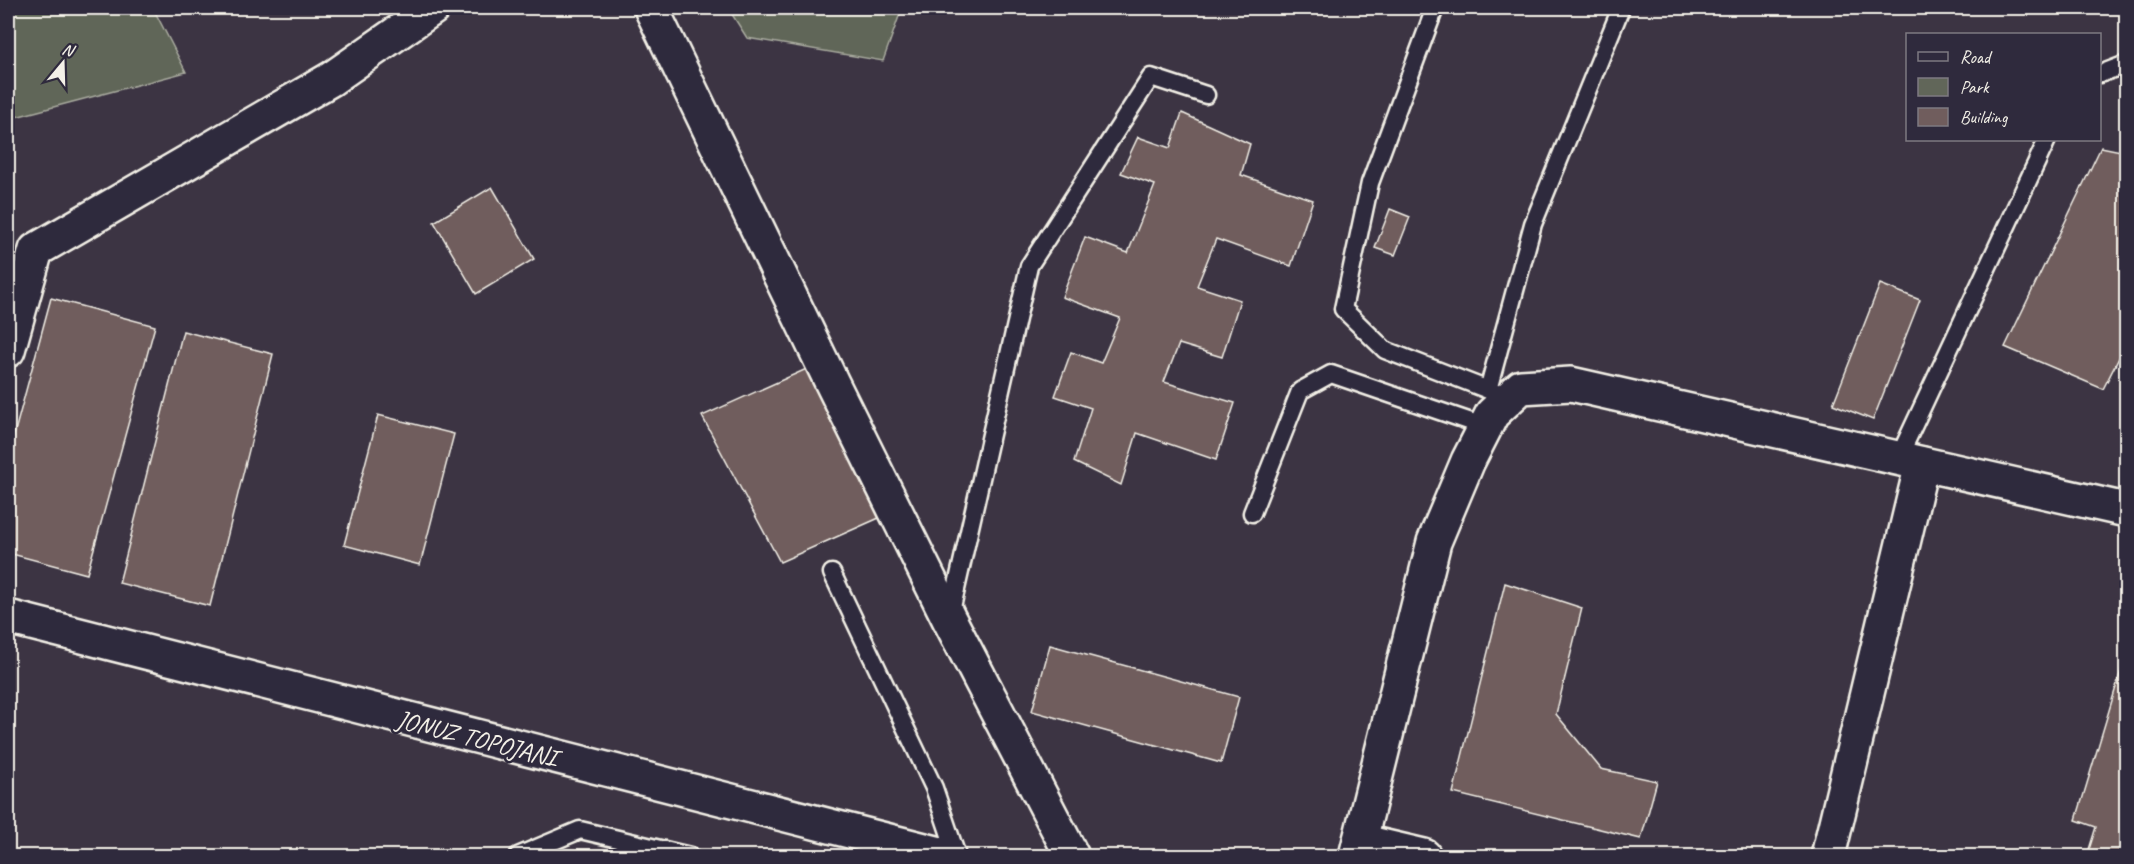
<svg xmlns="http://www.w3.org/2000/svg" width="2134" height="864" font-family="Caveat,sans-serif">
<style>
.green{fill:#616659;stroke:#aaaca0;stroke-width:1.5}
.building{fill:#705d5d;stroke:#f4f1e8;stroke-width:1.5}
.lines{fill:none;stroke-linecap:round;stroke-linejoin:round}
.service-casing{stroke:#f4f1e8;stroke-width:21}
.minor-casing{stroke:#f4f1e8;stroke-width:38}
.service{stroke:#2f2a3d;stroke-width:16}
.minor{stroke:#2f2a3d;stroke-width:33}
.labels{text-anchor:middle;stroke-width:5;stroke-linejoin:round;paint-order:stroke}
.street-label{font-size:26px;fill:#f4f1e8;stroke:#2f2a3d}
</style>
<rect width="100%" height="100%" fill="#3c3443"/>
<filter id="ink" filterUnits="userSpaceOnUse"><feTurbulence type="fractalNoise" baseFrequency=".0167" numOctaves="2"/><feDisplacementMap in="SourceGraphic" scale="12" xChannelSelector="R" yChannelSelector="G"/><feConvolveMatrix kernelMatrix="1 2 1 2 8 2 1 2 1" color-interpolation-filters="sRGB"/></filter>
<g filter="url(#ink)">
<g class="green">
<polygon points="8,8 153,8 186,72 8,119"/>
<polygon points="728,8 902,8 883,61 747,38"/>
</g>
<g class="building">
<polygon points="1182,113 1250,144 1241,175 1313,200 1291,266 1216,239 1197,286 1240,300 1222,357 1179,344 1164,382 1235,403 1216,460 1137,433 1121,485 1074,462 1091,408 1055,396 1071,352 1101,363 1120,318 1062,297 1085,237 1128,253 1155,185 1121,173 1138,137 1170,148"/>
<polygon points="2101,147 2126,152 2126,344 2103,389 2005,347"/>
<polygon points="492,187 534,259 476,294 434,222"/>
<polygon points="1390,209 1410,217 1395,255 1375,248"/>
<polygon points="1880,284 1920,300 1873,420 1833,404"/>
<polygon points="51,298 155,326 87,574 8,553 8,457"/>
<polygon points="183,331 273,354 210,606 119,583"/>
<polygon points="811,367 879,518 780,562 702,416"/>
<polygon points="378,415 454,434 420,565 344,545"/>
<polygon points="1505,583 1582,608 1556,714 1601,769 1657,781 1641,839 1453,793"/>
<polygon points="1050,645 1239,697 1221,763 1032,711"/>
<polygon points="2126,654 2126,856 2087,856 2096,827 2076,820"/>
</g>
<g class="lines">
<defs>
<g id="service">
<polyline points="1435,8 1370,183 1343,309 1385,350 1509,398"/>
<polyline points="2100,74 2126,64"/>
<polyline points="1488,390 1533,224 1621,8"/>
<polyline points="1898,459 2047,140"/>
<polyline points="1252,513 1300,391 1331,374 1486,427"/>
<polyline points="832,573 934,788 957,856"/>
<polyline points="950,616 1029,266 1151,77 1206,95"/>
<polyline points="518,856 580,830 690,856"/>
</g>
<g id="minor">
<polyline points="651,8 832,383 949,619 1072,856"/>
<polyline points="8,350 36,250 331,79 433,8"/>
<polyline points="8,617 948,856"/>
<polyline points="1360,841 1424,856"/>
<polyline points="1356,856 1434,542 1468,461 1492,414 1521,387 1571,384 2126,510"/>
<polyline points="1828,856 1922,464"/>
</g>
</defs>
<use href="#service" class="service-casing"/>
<use href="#minor" class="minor-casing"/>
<use href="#service" class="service"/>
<use href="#minor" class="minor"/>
</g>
</g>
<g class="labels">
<g class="street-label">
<text transform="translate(477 738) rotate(14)" y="9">JONUZ TOPOJANI</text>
</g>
</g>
<rect width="2134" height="864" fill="none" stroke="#2f2a3d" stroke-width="30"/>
<rect x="15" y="15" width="2104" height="834" fill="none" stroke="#f4f1e8" stroke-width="2" filter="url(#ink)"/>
<rect x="1906" y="33" width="195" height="108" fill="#2f2a3d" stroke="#7e7a81" stroke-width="1.5"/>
<rect x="1918" y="52" width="30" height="9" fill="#2f2a3d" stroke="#7e7a81" stroke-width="1.5"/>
<text x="1960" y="63" font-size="18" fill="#f4f1e8">Road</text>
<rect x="1918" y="78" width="30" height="18" fill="#616659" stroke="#7e7a81" stroke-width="1.5"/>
<text x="1960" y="93" font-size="18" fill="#f4f1e8">Park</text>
<rect x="1918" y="108" width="30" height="18" fill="#705d5d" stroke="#7e7a81" stroke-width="1.5"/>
<text x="1960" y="123" font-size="18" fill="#f4f1e8">Building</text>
<g transform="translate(63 63) rotate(19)" stroke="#2f2a3d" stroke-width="4.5" paint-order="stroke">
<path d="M0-4.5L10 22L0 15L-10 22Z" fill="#f4f1e8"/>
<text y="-9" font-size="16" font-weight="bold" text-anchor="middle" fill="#f4f1e8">N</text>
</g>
</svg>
